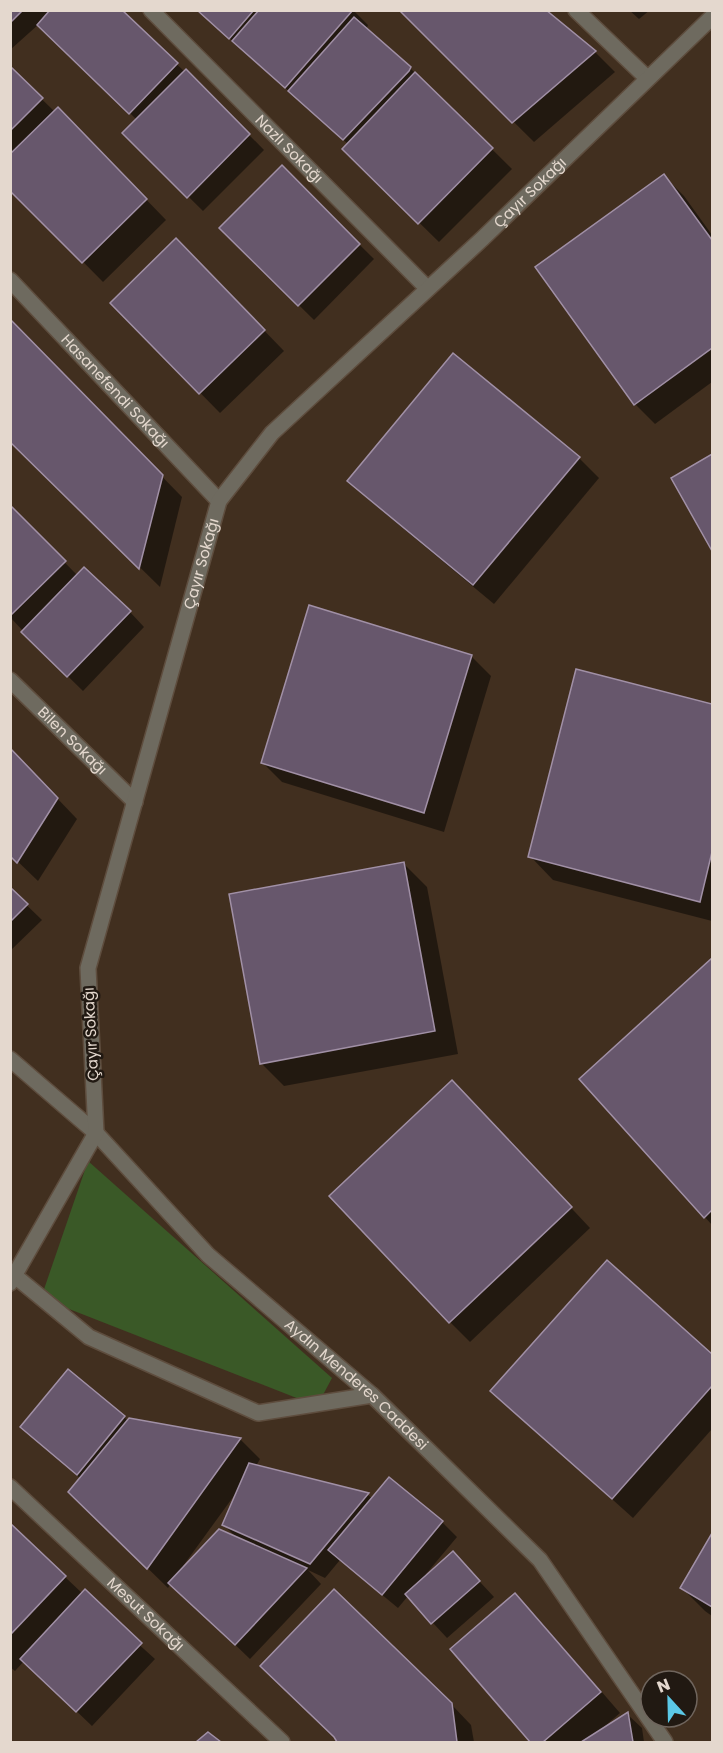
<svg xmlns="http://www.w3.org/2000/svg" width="723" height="1753" font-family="Poppins,sans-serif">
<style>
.green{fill:#3a5927}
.shadow{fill:#0007;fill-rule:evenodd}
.building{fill:#67576c;stroke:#a190a6;stroke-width:1.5}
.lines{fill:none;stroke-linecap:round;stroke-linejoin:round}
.street-casing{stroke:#5e4d3e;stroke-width:18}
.street{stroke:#6e6a5f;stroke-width:15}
.labels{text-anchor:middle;stroke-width:5;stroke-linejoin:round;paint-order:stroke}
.street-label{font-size:15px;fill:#e4d8ce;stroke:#211912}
</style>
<rect width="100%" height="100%" fill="#412f1f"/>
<polygon class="green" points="88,1161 332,1378 317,1406 41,1298"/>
<g class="shadow">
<polygon points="10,10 120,10 185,72 186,71 264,150 203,211 124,133 137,120 39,24 10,50"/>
<polygon points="198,10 353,10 368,25 366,30 410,68 512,169 439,242 344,149 348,144"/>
<polygon points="401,10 543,10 595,52 615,72 534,142"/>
<polygon points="629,10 650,10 639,19"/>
<polygon points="10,68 55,112 78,129 166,220 103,282 10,188"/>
<polygon points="282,168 374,259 314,320 221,228"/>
<polygon points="664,176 684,196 712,235 712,382 655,424 635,404"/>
<polygon points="196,260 284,351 220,413 112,303"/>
<polygon points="10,321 182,497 160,587 10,440"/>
<polygon points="712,456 712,548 673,478"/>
<polygon points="579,458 599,478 494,604 369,500 349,480"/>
<polygon points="10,507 78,576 130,612 144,627 83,691 38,647 10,617"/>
<polygon points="471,656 491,676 444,832 282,782 262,762"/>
<polygon points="578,671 712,706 712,921 553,880 530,856"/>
<polygon points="10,749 77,819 38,881 10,854"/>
<polygon points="404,864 427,887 458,1054 284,1086 261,1063"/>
<polygon points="10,889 42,920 10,951"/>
<polygon points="712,960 712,1225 581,1079"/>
<polygon points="472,1102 590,1228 470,1342 450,1322"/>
<polygon points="607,1262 712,1356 712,1429 633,1518 492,1391"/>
<path d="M 124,1417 L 128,1421 L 241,1440 L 260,1459 L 256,1466 L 368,1495 L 373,1499 L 389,1479 L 442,1522 L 457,1537 L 426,1574 L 427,1575 L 453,1553 L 494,1597 L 447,1638 L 408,1596 L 398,1608 L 340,1560 L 325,1578 L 308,1570 L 321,1584 L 250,1659 L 171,1583 L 168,1588 L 90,1512 L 81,1479 L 22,1427 ZM 236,1493 L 224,1525 L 237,1538 L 185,1567 L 183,1566 Z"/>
<polygon points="10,1525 83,1594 155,1659 92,1726 24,1661 15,1671 10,1667"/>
<polygon points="712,1536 712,1616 705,1611 682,1588"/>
<polygon points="515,1595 535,1615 620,1713 605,1726 606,1728 627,1714 642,1728 644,1742 532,1742 452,1649"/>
<polygon points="451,1704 471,1725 474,1742 338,1742 336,1738"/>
</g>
<g class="building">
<polygon points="10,10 23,10 10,23"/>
<polygon points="50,10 122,10 178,63 129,114 37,25"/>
<polygon points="197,10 254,10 229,39"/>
<polygon points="259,10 353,10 285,88 232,41"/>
<polygon points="399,10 546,10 596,51 512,123"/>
<polygon points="354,17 411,67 409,71 343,140 288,91"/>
<polygon points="10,66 43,98 10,131"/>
<polygon points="186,69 250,134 187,198 122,133"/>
<polygon points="415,72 493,148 418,224 342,149"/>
<polygon points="58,107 147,199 82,263 10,191 10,154"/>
<polygon points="282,165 360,244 298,306 219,228"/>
<polygon points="664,174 712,240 712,348 634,405 535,267"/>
<polygon points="176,238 265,330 199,394 110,303"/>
<polygon points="10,319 163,475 139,569 10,442"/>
<polygon points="453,353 580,457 473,585 347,481"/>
<polygon points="712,454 712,551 671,478"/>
<polygon points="10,505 66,561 10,616"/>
<polygon points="84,567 131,611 67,677 21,632"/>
<polygon points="309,605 472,655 424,813 261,763"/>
<polygon points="576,669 712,704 712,852 700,902 528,857"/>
<polygon points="10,748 58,798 17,863 10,856"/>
<polygon points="404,862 435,1031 260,1064 229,894"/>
<polygon points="10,887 28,904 10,922"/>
<polygon points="712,958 712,1210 704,1218 579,1079"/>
<polygon points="452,1080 572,1207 449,1323 329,1196"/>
<polygon points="607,1260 712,1354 712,1386 612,1499 490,1391"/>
<polygon points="68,1369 125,1416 77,1475 20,1427"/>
<polygon points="129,1418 241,1438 147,1569 68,1492"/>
<polygon points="249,1463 369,1493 310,1564 222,1525"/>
<polygon points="389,1477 443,1521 382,1595 328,1550"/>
<polygon points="10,1523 66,1576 10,1635"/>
<polygon points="219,1529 307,1568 235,1645 168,1583"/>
<polygon points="712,1533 712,1607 680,1588"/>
<polygon points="453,1551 480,1581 431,1624 405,1594"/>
<polygon points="85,1589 142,1643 76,1712 20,1659"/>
<polygon points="334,1589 452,1703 457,1742 337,1742 334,1737 260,1666"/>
<polygon points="515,1593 601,1692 543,1742 530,1742 450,1649"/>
<polygon points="628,1712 633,1742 581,1742"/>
<polygon points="208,1732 221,1742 196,1742"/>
</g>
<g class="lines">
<defs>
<g id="street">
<path id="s1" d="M 151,10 L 427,288"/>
<polyline points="576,10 647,78"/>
<path id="s2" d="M 10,280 L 219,501"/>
<path id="s3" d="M 10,680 L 135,802"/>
<path id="s4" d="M 10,1059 L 96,1133 L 208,1255 L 372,1395 L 540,1560 L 665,1742"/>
<polyline points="15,1276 89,1337 258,1413 372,1395"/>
<path id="s5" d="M 10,1283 L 96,1133 L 88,968 L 219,501 L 272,433 L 482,239 L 712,17"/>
<path id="s6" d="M 10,1487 L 282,1742"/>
</g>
</defs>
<use href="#street" class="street-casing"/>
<use href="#street" class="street"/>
</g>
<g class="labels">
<g class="street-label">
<text dy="5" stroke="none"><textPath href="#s1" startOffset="196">Nazlı Sokağı</textPath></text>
<text dy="5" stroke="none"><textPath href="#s5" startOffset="1262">Çayır Sokağı</textPath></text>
<text dy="5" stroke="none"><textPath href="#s2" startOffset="153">Hasanefendi Sokağı</textPath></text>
<text dy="5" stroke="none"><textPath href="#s5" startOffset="758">Çayır Sokağı</textPath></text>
<text dy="5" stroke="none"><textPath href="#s3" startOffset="87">Bilen Sokağı</textPath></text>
<text transform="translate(91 1034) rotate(-93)" y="5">Çayır Sokağı</text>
<text dy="5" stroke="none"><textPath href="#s4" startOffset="476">Aydın Menderes Caddesi</textPath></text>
<text dy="5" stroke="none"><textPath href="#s6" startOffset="186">Mesut Sokağı</textPath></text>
</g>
</g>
<rect width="723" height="1753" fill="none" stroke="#e4d8ce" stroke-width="24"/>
<g transform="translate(669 1699) rotate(338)"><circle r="28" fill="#211912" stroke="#6f655d" stroke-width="1.5"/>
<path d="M0-4.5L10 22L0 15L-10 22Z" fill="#5bc8e6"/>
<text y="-9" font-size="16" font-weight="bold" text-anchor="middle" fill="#e4d8ce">N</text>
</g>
</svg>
